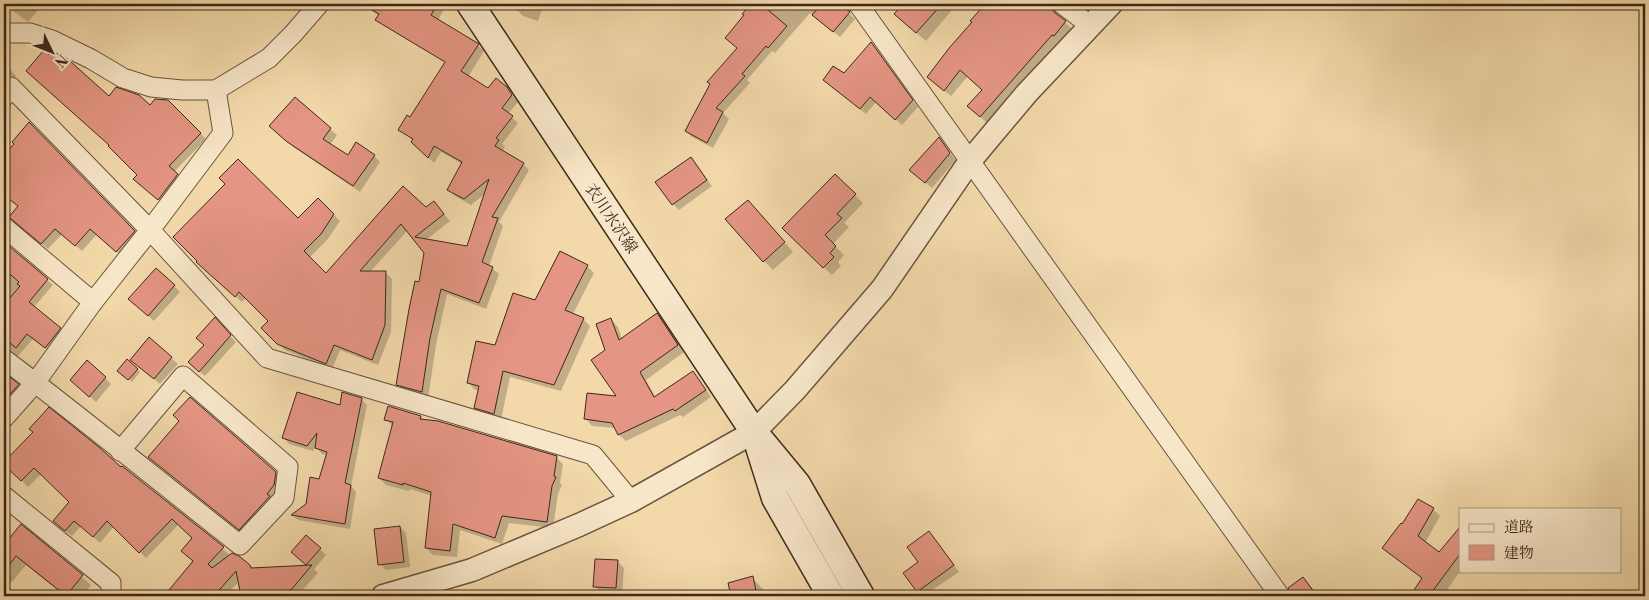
<svg xmlns="http://www.w3.org/2000/svg" width="1649" height="600" font-family="'Libre Bodoni','Noto Serif JP',serif">
<style>
.shadow{fill:#0003}
.building{fill:#e49583;stroke:#3c281d}
.lines{fill:none;stroke-linecap:round;stroke-linejoin:round}
.minor-casing{stroke:#6a5440;stroke-width:21}
.tertiary-casing{stroke:#6a5440;stroke-width:25}
.secondary-casing{stroke:#3c281d;stroke-width:29}
.minor{stroke:#f7e6c8;stroke-width:19}
.tertiary{stroke:#f7e6c8;stroke-width:22}
.secondary{stroke:#f7e6c8;stroke-width:26}
.labels{text-anchor:middle;stroke-width:4;stroke-linejoin:round;paint-order:stroke}
.street-label{font-size:16px;fill:#3c281d;stroke:#f7e6c8}
</style>
<rect width="100%" height="100%" fill="#f3d9aa"/>
<filter id="stains"><feTurbulence type="fractalNoise" baseFrequency=".004" numOctaves="4"/><feColorMatrix values="0 0 0 0 .2 0 0 0 0 .09 0 0 0 0 .02 0 0 0 .5 -.17"/></filter>
<radialGradient id="worn" r=".72"><stop offset=".6" stop-color="#630" stop-opacity="0"/><stop offset="1" stop-color="#630" stop-opacity=".3"/></radialGradient>
<g class="shadow">
<polygon points="4,4 43,4 28,22"/>
<polygon points="367,4 438,4 444,10 438,20 478,45 484,51 468,77 489,90 506,88 518,102 508,114 518,123 502,144 505,147 502,151 523,164 529,170 499,222 503,226 489,266 499,274 486,309 447,294 436,345 428,398 404,391 398,384 426,253 408,230 370,272 385,272 392,279 391,332 378,365 340,350 332,369 285,350 263,328 270,321 246,298 242,302 204,268 298,220 318,200 340,221 327,240 309,258 326,275 403,187 426,208 440,209 450,221 426,240 468,248 486,193 471,205 455,196 448,189 462,164 441,152 434,163 413,142 414,141 399,129 410,119 451,64 383,23 383,25 377,20 379,16 372,11 366,5"/>
<polygon points="519,4 544,4 538,21 523,16 517,10"/>
<polygon points="752,4 838,4 855,19 840,37 810,13 775,53 772,51 747,80 750,83 723,113 729,119 713,148 692,137 686,131 738,48 746,15 744,13"/>
<polygon points="898,4 957,4 926,41 905,23 902,8"/>
<polygon points="987,4 1060,4 1057,10 1058,16 1072,29 1061,42 1060,41 987,123 976,113 983,90 968,76 951,96 935,84 974,22 972,21"/>
<polygon points="871,44 918,107 902,125 876,102 866,114 830,85 844,75"/>
<polygon points="4,63 16,76 4,89"/>
<polygon points="109,97 150,106 167,101 206,139 174,172 183,181 165,205 141,184"/>
<polygon points="295,99 337,135 330,145 348,157 374,156 380,162 360,192 293,147 276,132"/>
<polygon points="29,124 140,237 123,257 97,234 82,251 62,234 48,249 17,223 19,207 4,194 4,157"/>
<polygon points="939,139 956,160 932,188 917,176"/>
<polygon points="691,158 712,186 679,210 673,204"/>
<polygon points="835,176 863,203 844,223 849,227 833,244 844,255 838,262 841,266 832,275 784,228"/>
<polygon points="757,210 793,252 773,270 764,261"/>
<polygon points="4,243 53,285 34,307 65,334 51,352 33,339 18,356 11,353 4,355"/>
<polygon points="587,266 594,273 573,314 583,319 590,326 561,391 510,377 501,420 483,415 476,408 479,390 475,390 468,382 496,347 535,302"/>
<polygon points="174,286 180,292 154,321 136,305"/>
<polygon points="657,314 664,321 684,352 646,380 656,398 693,373 699,380 711,397 683,417 680,415 626,441 619,435 616,428 592,426 586,419 618,398 607,351 611,320 618,327 622,339"/>
<polygon points="220,325 236,342 205,376 195,368 205,345"/>
<polygon points="149,339 178,364 160,384 138,365"/>
<polygon points="128,361 140,372 132,382 119,371"/>
<polygon points="4,374 23,391 4,413"/>
<polygon points="105,378 111,384 96,402 78,386"/>
<polygon points="361,399 367,405 351,486 356,492 350,529 298,520 292,515 307,505 320,480 327,455 322,454 316,447 313,451 289,444 284,438 341,407"/>
<polygon points="421,417 425,421 556,457 563,464 560,483 562,485 558,494 553,528 509,523 502,544 460,530 457,557 433,555 426,548 432,496 410,489 409,491 386,485 379,478 393,427 386,419"/>
<polygon points="34,432 121,468 122,467 231,556 252,569 309,567 299,558 320,549 326,555 314,569 318,573 297,596 242,596 239,581 226,596 175,596 170,591 195,562 194,538 179,524 146,558 114,526 100,543 81,526 72,536 61,528 71,503 41,474 28,487 4,463"/>
<polygon points="149,457 275,472 281,479 280,491 245,535"/>
<polygon points="1433,509 1440,516 1425,543 1439,553 1460,529 1460,571 1443,596 1412,596 1423,579 1384,548"/>
<polygon points="21,526 91,585 82,596 65,596 26,565 12,582 4,576 4,547"/>
<polygon points="400,527 406,533 410,567 386,570 380,564"/>
<polygon points="929,533 935,539 959,572 923,596 918,591 920,562"/>
<polygon points="618,562 624,568 622,594 601,592 594,586"/>
<polygon points="752,578 763,589 765,596 733,596 729,583"/>
<polygon points="1303,578 1309,584 1318,596 1292,596"/>
</g>
<g class="building">
<polygon points="362,4 438,4 431,15 479,44 461,71 488,88 496,78 507,87 512,95 502,108 513,116 496,138 499,140 495,146 524,163 492,217 498,218 482,262 493,267 479,303 441,289 430,338 422,392 396,385 409,309 415,281 419,282 424,253 401,224 360,271 386,271 385,325 372,360 334,345 326,364 277,344 261,328 268,321 239,292 235,297 196,262 197,261 173,237 225,184 219,178 238,159 298,218 318,198 334,214 321,234 304,251 326,273 403,186 426,207 434,201 444,214 415,237 467,246 489,179 464,199 447,190 462,162 434,146 428,158 411,142 413,139 398,130 407,115 410,117 445,62 375,20 379,14"/>
<polygon points="751,4 761,4 787,26 768,48 766,46 742,74 745,76 716,108 723,112 707,143 685,131 710,84 707,82 737,48 725,38 744,15 742,14"/>
<polygon points="822,4 840,4 850,12 833,32 812,15"/>
<polygon points="903,4 942,4 916,33 894,14"/>
<polygon points="985,4 1051,4 1052,9 1055,13 1066,21 1054,36 1052,35 980,117 967,106 982,90 960,70 944,91 927,77 950,47 972,22 970,21"/>
<polygon points="871,42 913,100 895,120 870,97 860,109 823,80 833,66 844,73"/>
<polygon points="44,50 49,55 51,52 70,61 109,96 116,87 139,95 150,105 155,99 168,100 201,133 169,166 178,174 158,200 133,179 137,175 108,146 109,145 26,71"/>
<polygon points="295,97 331,128 323,139 348,155 356,142 375,155 353,186 286,141 269,126"/>
<polygon points="29,122 135,231 116,252 90,229 75,246 55,229 41,244 9,217 18,206 4,195 4,155 14,144 12,142"/>
<polygon points="939,137 950,153 925,183 909,170"/>
<polygon points="691,157 707,180 672,205 655,182"/>
<polygon points="835,174 856,194 837,214 842,218 825,235 836,246 830,253 834,257 823,268 782,228"/>
<polygon points="748,200 785,242 763,262 725,219"/>
<polygon points="4,242 48,279 29,302 61,328 45,348 27,334 16,348 4,338 10,331 4,325 4,305 20,286 17,284 19,282 4,269"/>
<polygon points="560,251 588,265 565,310 584,318 554,385 503,371 494,414 474,408 479,386 467,383 476,341 495,345 513,293 535,300"/>
<polygon points="156,268 175,285 148,316 128,299"/>
<polygon points="657,313 678,345 640,372 654,397 693,371 706,390 675,411 673,409 618,435 612,423 584,419 587,393 616,396 591,360 605,350 596,324 611,318 619,340"/>
<polygon points="215,317 231,335 199,372 188,362 204,345 196,338"/>
<polygon points="149,337 172,357 154,379 130,360"/>
<polygon points="127,359 138,369 128,380 117,371"/>
<polygon points="87,360 106,377 89,397 70,380"/>
<polygon points="4,373 19,384 4,401"/>
<polygon points="297,392 340,405 342,392 362,398 345,483 351,485 345,524 291,515 306,504 310,477 319,479 327,452 315,448 317,433 307,446 282,438"/>
<polygon points="190,397 276,472 274,485 267,494 270,496 239,530 148,457 179,421 173,415"/>
<polygon points="388,406 421,416 420,419 438,421 557,456 554,476 556,477 552,486 547,522 502,516 495,538 453,524 450,551 425,548 431,492 403,483 403,485 378,478 393,422 384,420"/>
<polygon points="49,407 100,448 121,467 122,466 224,547 208,564 212,568 232,553 239,556 250,565 251,568 312,565 291,590 270,591 241,596 236,571 214,596 164,596 193,561 181,551 192,538 172,519 139,553 107,521 93,537 74,521 65,531 53,521 69,502 34,468 21,481 4,465 4,462 33,432 29,429"/>
<polygon points="1418,499 1434,508 1418,536 1439,552 1460,527 1460,554 1429,596 1410,596 1422,578 1382,548 1401,523 1402,524"/>
<polygon points="21,524 83,575 66,596 16,556 4,572 4,545"/>
<polygon points="400,526 404,562 378,565 374,529"/>
<polygon points="929,531 954,565 917,592 903,573 918,562 907,547"/>
<polygon points="306,535 321,548 306,565 291,552"/>
<polygon points="595,559 618,560 616,588 593,587"/>
<polygon points="753,576 757,596 731,596 728,583"/>
<polygon points="1303,577 1317,596 1291,596 1288,588"/>
</g>
<g class="lines">
<defs>
<g id="minor">
<polyline points="858,4 1280,596"/>
<polyline points="1062,4 1091,26"/>
<polyline points="4,33 30,33 52,40 91,59 123,78 151,87 182,90 216,90 269,58 293,34 319,4"/>
<polyline points="4,97 11,87 150,230 267,358 593,455 631,501"/>
<polyline points="4,227 93,302"/>
<path d="M 4,359 C 84,419 161,483 240,545 L 284,498 L 288,467 L 183,376 L 120,451"/>
<polyline points="4,418 35,383 93,302 150,230 223,133 216,90"/>
<polyline points="4,496 111,583 111,596"/>
</g>
<polyline id="tertiary" points="383,596 472,570 579,525 631,501 754,432 795,390 882,289 970,161 995,131 1027,93 1111,4"/>
<g id="secondary">
<polyline points="470,4 754,432 797,484 861,596"/>
<polyline points="759,447 775,498 831,596"/>
</g>
</defs>
<use href="#minor" class="minor-casing"/>
<use href="#tertiary" class="tertiary-casing"/>
<use href="#secondary" class="secondary-casing"/>
<use href="#minor" class="minor"/>
<use href="#tertiary" class="tertiary"/>
<use href="#secondary" class="secondary"/>
</g>
<g class="labels">
<g class="street-label">
<text transform="translate(612 218) rotate(56)" y="6">衣川水沢線</text>
</g>
</g>
<rect width="1649" height="600" fill="none" stroke="#f3d9aa" stroke-width="20"/>
<rect x="5" y="5" width="1639" height="590" fill="none" stroke="#3c281d" stroke-width="2.5"/>
<rect x="10" y="10" width="1629" height="580" fill="none" stroke="#3c281d"/>
<rect x="1459" y="508" width="162" height="65" fill="#f7e6c8" stroke="#ac9a84"/>
<rect x="1469" y="524" width="25" height="8" fill="#f7e6c8" stroke="#ac9a84"/>
<text x="1504" y="532" font-size="15" fill="#3c281d">道路</text>
<rect x="1469" y="545" width="25" height="15" fill="#e49583" stroke="#ac9a84"/>
<text x="1504" y="558" font-size="15" fill="#3c281d">建物</text>
<g transform="translate(52 52) rotate(133)" stroke="#f7e6c8" stroke-width="4" paint-order="stroke">
<path d="M0-4L9 19L0 12L-9 19Z" fill="#3c281d"/>
<text y="-8" font-size="14" font-weight="bold" text-anchor="middle" fill="#3c281d">N</text>
</g>
<rect width="100%" height="100%" filter="url(#stains)"/>
<rect width="100%" height="100%" fill="url(#worn)"/>
</svg>
